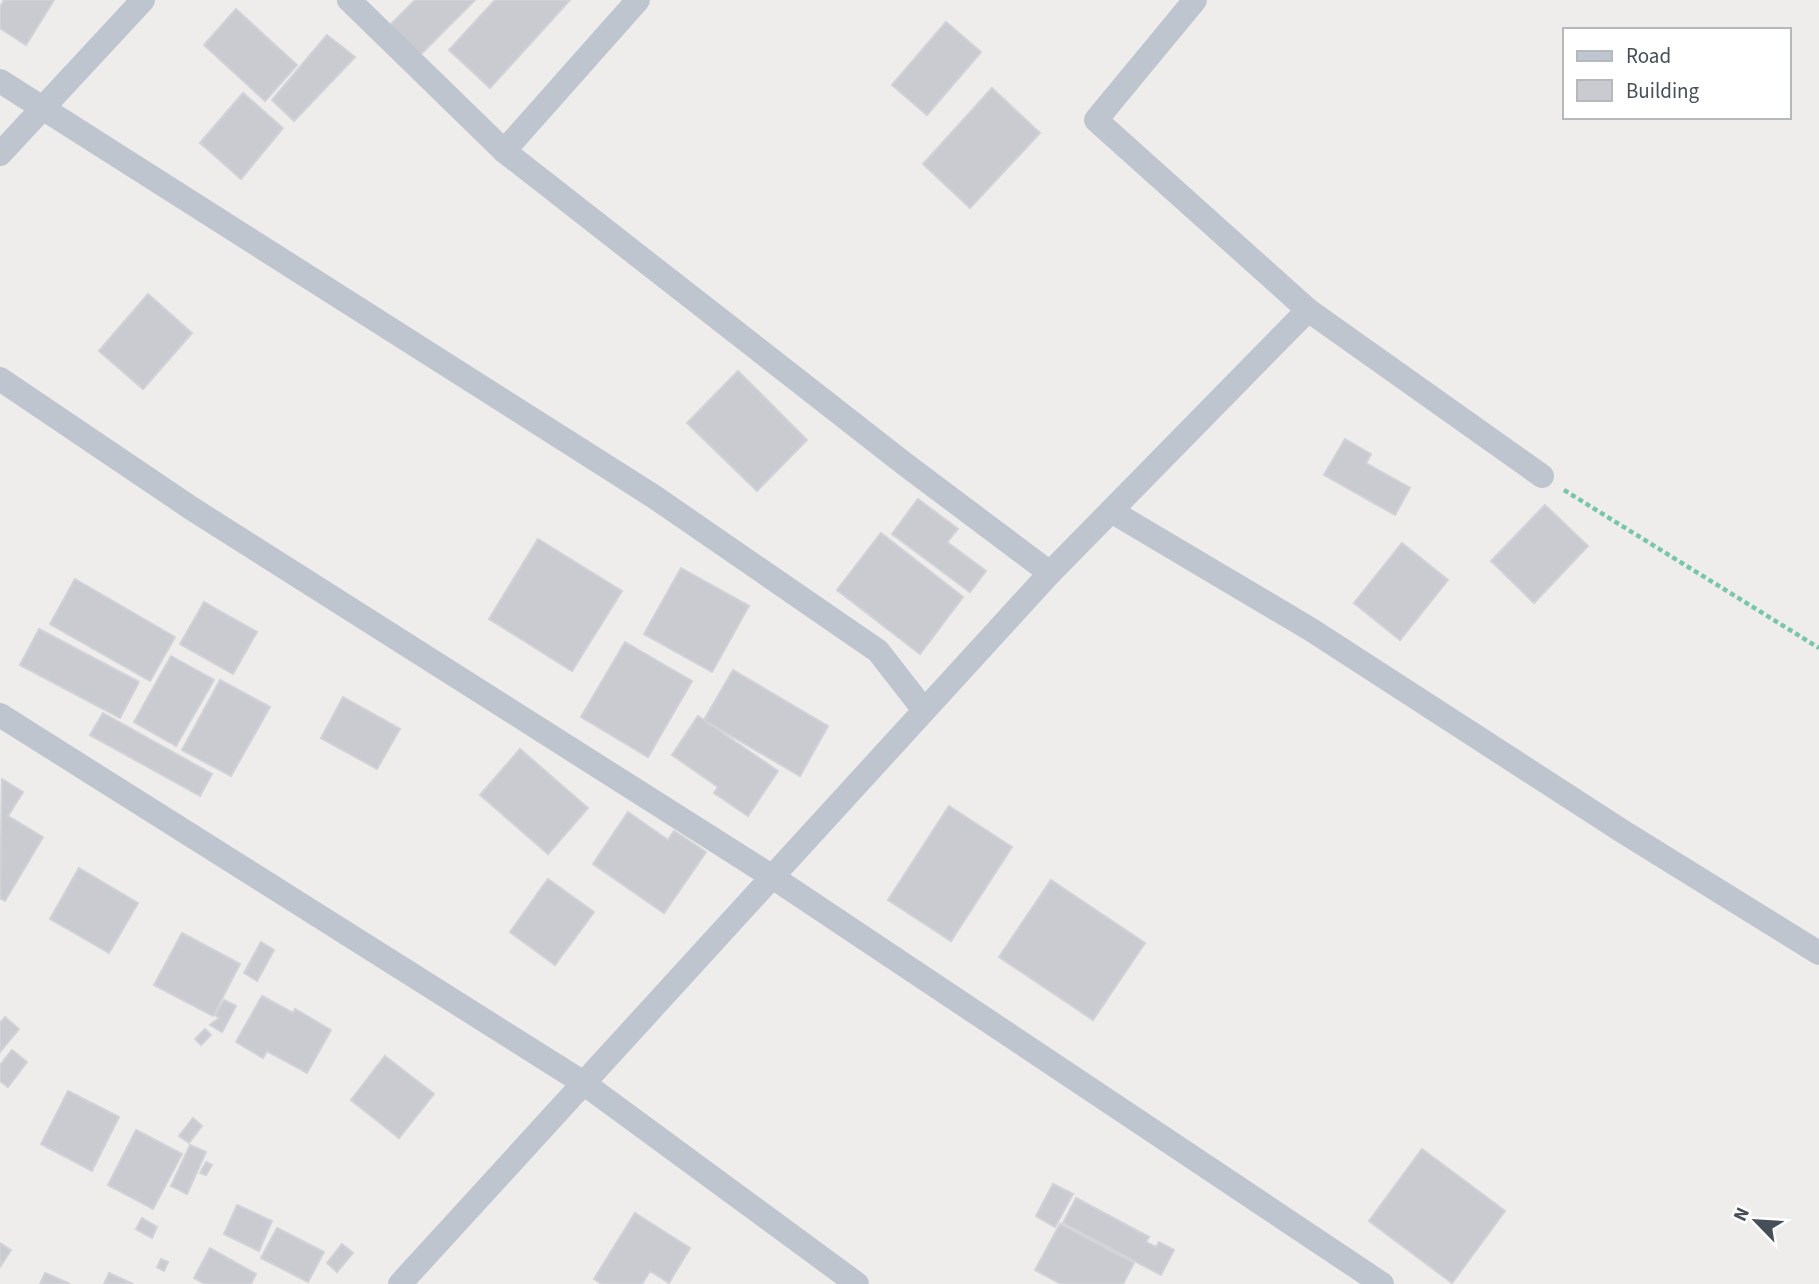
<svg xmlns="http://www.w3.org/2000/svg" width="1819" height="1284" font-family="'Source Sans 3',sans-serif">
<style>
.building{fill:#cacbd1;stroke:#d1d2d8;stroke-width:2}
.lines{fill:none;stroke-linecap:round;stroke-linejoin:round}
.path{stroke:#77c6a7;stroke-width:4.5;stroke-dasharray:5 3.5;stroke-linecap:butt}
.street{stroke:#bec5ce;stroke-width:24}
</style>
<rect width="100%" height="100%" fill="#efedec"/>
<g class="building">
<polygon points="4,0 54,0 26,45 0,28 0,7"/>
<polygon points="415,0 475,0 419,56 389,26"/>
<polygon points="495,0 570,0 490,88 449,50"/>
<polygon points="236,9 297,65 265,101 204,45"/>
<polygon points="946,22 981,52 927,115 892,85"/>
<polygon points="327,35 355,57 294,121 272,100"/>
<polygon points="992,88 1040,133 970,208 923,164"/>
<polygon points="243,93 283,128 241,179 200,143"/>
<polygon points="148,294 192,333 143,389 99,351"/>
<polygon points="738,371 807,440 757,491 687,423"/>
<polygon points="1345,439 1371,454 1366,463 1410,488 1395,515 1324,475"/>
<polygon points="918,499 958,529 947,542 986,571 970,592 892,534"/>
<polygon points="1545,505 1588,546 1534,603 1491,561"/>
<polygon points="881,533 963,597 920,654 837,590"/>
<polygon points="538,539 622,591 572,671 489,619"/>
<polygon points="1402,543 1448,580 1400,640 1354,603"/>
<polygon points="681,568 749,606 712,672 644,634"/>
<polygon points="75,579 175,637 150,681 50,624"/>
<polygon points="204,602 257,632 233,674 180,644"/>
<polygon points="39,629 139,682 120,718 20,665"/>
<polygon points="625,642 692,681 648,757 581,717"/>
<polygon points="171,656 214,680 176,746 134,722"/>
<polygon points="733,670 828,726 800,776 704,720"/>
<polygon points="220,680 270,707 231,776 182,750"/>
<polygon points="343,697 400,729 377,769 321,738"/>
<polygon points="103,713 212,774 200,796 90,735"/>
<polygon points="698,716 778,771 748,816 714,793 718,787 672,755"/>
<polygon points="520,749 588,808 548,854 480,795"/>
<polygon points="2,779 23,792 8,816 43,837 5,901 0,898"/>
<polygon points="949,806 1012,847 951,941 888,900"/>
<polygon points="628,812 668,840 674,831 706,852 664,913 593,864"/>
<polygon points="79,868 138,903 109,953 50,919"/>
<polygon points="548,879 594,912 555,965 510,932"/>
<polygon points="1051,880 1145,943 1093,1020 999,957"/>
<polygon points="182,933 240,964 213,1016 154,985"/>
<polygon points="261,942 274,950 257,981 244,973"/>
<polygon points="262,996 293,1013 295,1009 331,1030 307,1073 267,1051 263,1058 236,1042"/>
<polygon points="224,1000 236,1006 222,1032 210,1025 219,1018 215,1015"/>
<polygon points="5,1017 19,1029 0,1052 0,1023"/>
<polygon points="205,1029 211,1035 201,1045 195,1039"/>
<polygon points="12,1050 27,1062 8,1087 0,1081 0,1065"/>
<polygon points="385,1056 434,1094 399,1138 351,1100"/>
<polygon points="68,1091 119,1117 92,1171 41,1144"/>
<polygon points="193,1118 202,1126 189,1143 179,1136"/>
<polygon points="136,1130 182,1154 153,1209 108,1185"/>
<polygon points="190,1145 206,1152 187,1194 171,1186"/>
<polygon points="1422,1149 1505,1211 1452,1283 1369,1221"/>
<polygon points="206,1162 212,1165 206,1175 200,1173"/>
<polygon points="1053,1184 1073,1194 1055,1227 1036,1216"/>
<polygon points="1076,1198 1149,1237 1146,1242 1156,1247 1159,1242 1174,1250 1161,1275 1063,1223"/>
<polygon points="237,1205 272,1221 259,1251 224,1234"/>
<polygon points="635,1213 690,1248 669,1283 650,1271 642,1284 602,1284 594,1279"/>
<polygon points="142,1218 157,1227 152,1238 136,1229"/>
<polygon points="1060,1224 1134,1263 1123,1284 1061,1284 1035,1270"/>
<polygon points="277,1228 324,1252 308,1282 261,1258"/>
<polygon points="0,1243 11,1250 0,1267"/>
<polygon points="342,1244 353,1253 337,1272 327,1263"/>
<polygon points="210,1248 256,1274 251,1284 205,1284 194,1278"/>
<polygon points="161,1259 168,1262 164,1271 157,1267"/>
<polygon points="45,1273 70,1284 40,1284"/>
<polygon points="109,1273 133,1284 104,1284"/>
</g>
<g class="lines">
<polyline class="path" points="1564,490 1819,648"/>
<g class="street">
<polyline points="349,0 504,151 906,465 1050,573"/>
<polyline points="1195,0 1096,120 1308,310 1542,476"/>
<polyline points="0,81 653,496 878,651 924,710"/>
<polyline points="504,151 638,0"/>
<polyline points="0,154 143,0"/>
<polyline points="0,379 191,508 771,876 1382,1284"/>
<polyline points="1111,511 1310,629 1622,831 1819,953"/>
<polyline points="0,715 582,1082 857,1284"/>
<polyline points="400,1284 1050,573 1308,310"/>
</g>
</g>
<rect x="1563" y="28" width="228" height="91" fill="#ffffff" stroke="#b5b8bc" stroke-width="2"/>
<rect x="1577" y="51" width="35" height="10" fill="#bec5ce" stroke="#b5b8bc" stroke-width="2"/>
<text x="1626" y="63" font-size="21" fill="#464e58">Road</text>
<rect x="1577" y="80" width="35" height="21" fill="#cacbd1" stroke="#b5b8bc" stroke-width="2"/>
<text x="1626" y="98" font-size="21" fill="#464e58">Building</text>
<g transform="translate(1756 1221) rotate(295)" stroke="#ffffff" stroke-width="5" paint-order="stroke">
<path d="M0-5L12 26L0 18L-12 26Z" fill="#464e58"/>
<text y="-10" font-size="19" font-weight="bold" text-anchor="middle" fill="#464e58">N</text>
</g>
</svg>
